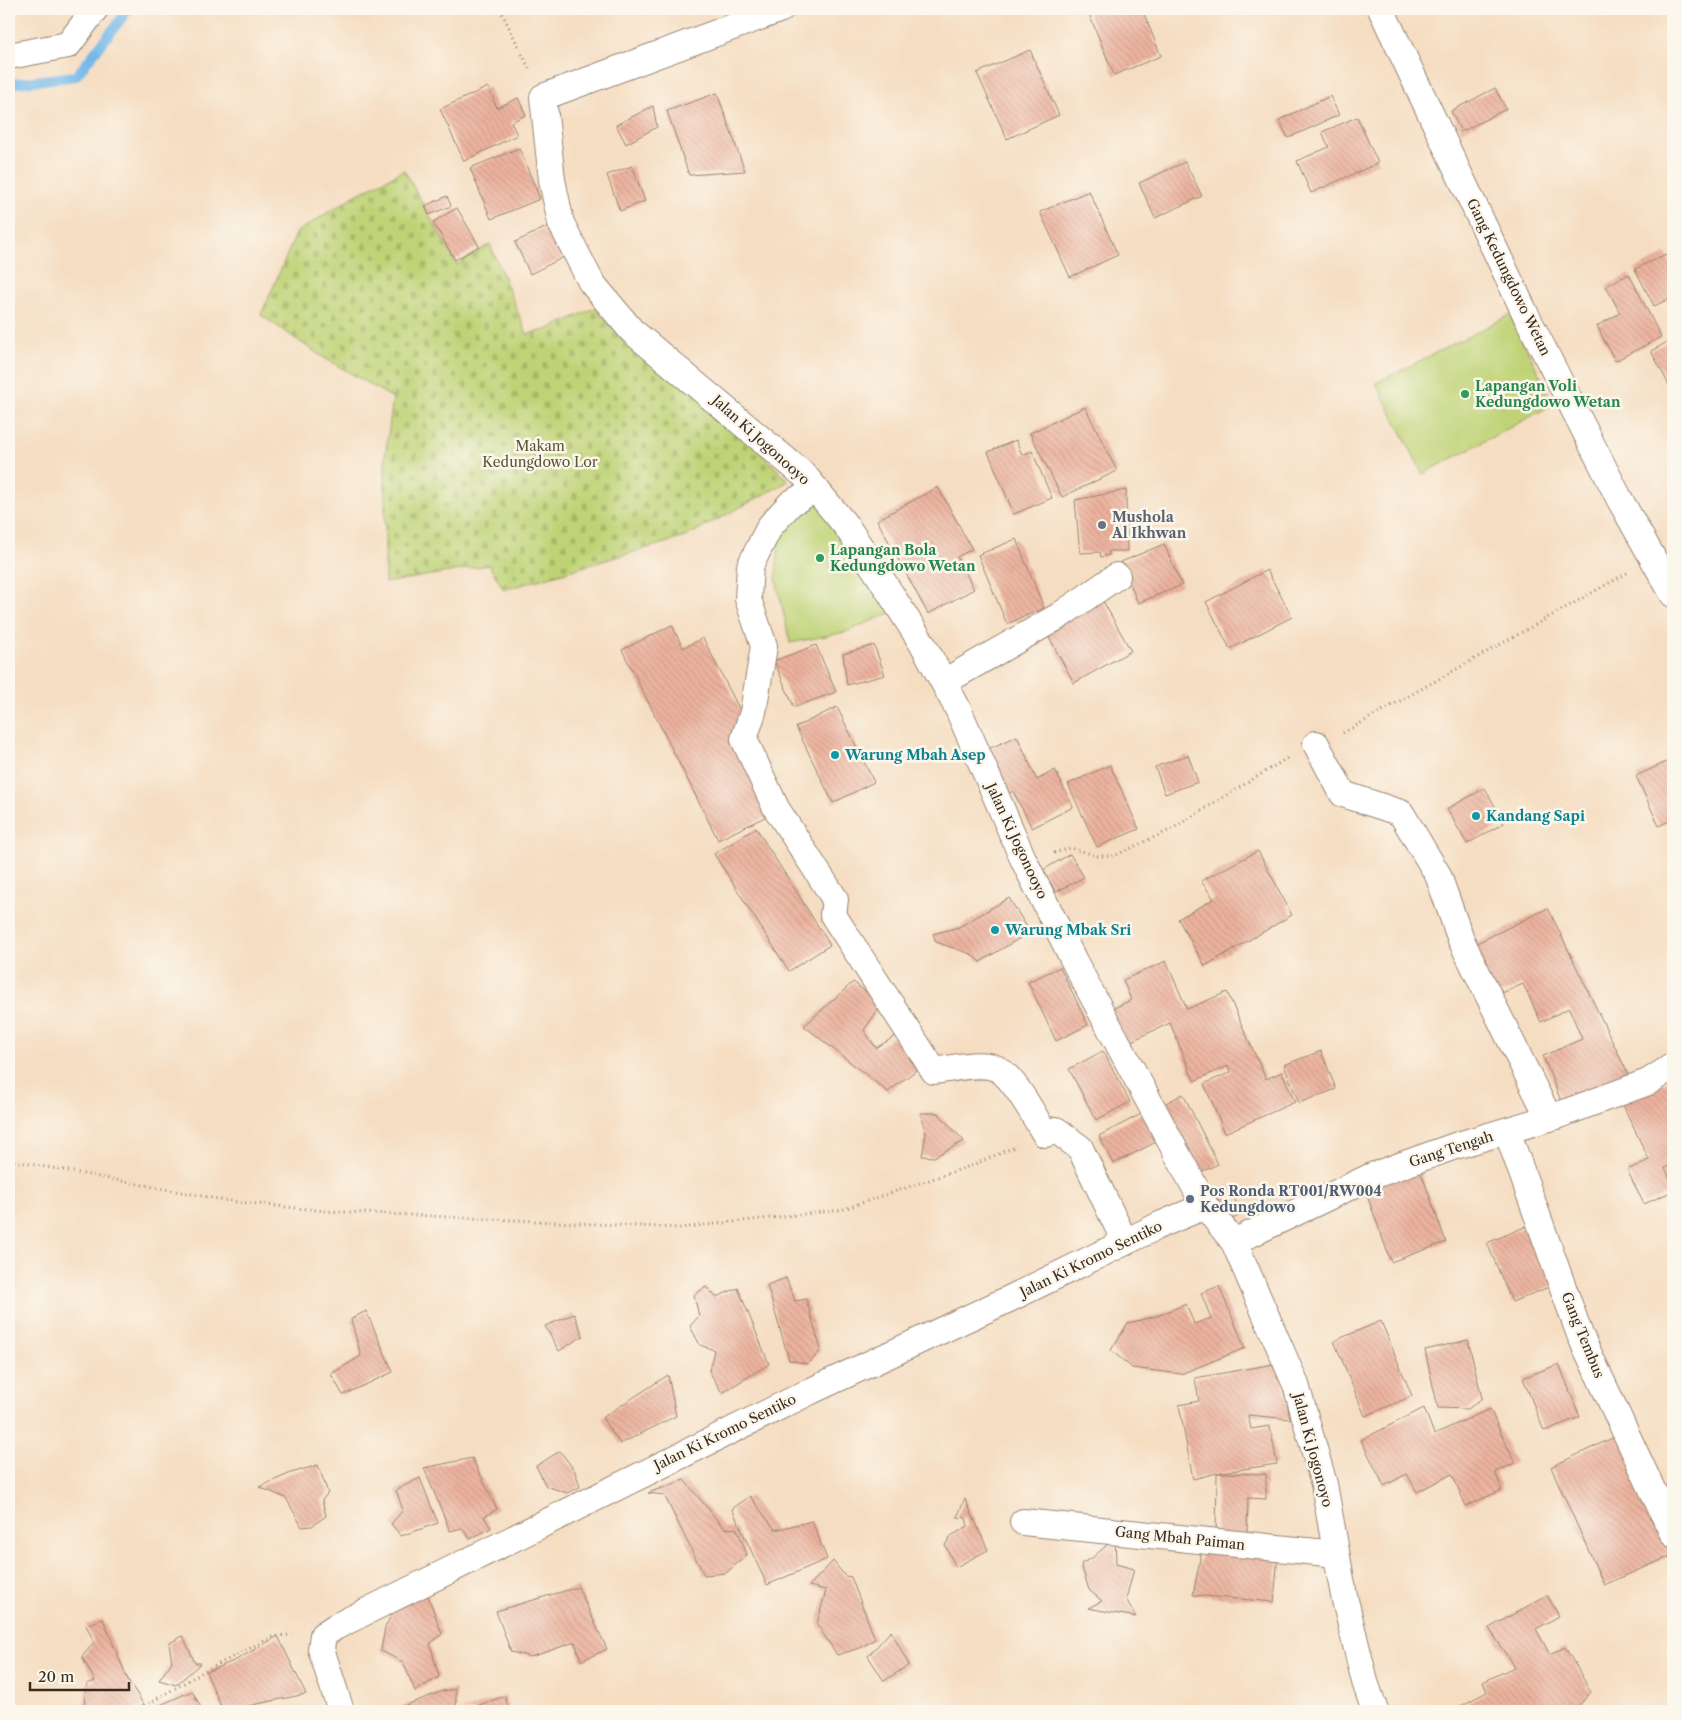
<svg xmlns="http://www.w3.org/2000/svg" width="1682" height="1720" font-family="'Libre Caslon Text',serif">
<style>
.cemetery{fill:url(#cemetery-stones);stroke:#7d7e4a}
.pitch{fill:#bfd376;stroke:#7d7e4a}
.lines{fill:none;stroke-linecap:round;stroke-linejoin:round}
.stream{stroke:#71b8e9;stroke-width:10}
.building{fill:url(#building-back-hatch)}
.street-casing{stroke:#988470;stroke-width:28}
.path{stroke:#988470;stroke-width:3;stroke-dasharray:1 4;stroke-linecap:butt}
.street{stroke:#fff;stroke-width:26}
.leisure-dot{fill:#2e9e5b;stroke:#fbf7ec;stroke-width:2}
.worship-dot{fill:#6b7280;stroke:#fbf7ec;stroke-width:2}
.culture-dot{fill:#0f9aa8;stroke:#fbf7ec;stroke-width:2}
.service-dot{fill:#5c6f8a;stroke:#fbf7ec;stroke-width:2}
.labels{text-anchor:middle;stroke-width:5;stroke-linejoin:round;paint-order:stroke}
.street-label{font-size:14px;fill:#3b2a1e;stroke:#fbf7ec}
.leisure-label{font-size:14px;font-weight:bold;fill:#27864d;stroke:#fbf7ec;text-anchor:start}
.park-label{font-size:14px;fill:#5c5434;stroke:#fbf7ec}
.worship-label{font-size:14px;font-weight:bold;fill:#5b616d;stroke:#fbf7ec;text-anchor:start}
.culture-label{font-size:14px;font-weight:bold;fill:#0d838f;stroke:#fbf7ec;text-anchor:start}
.service-label{font-size:14px;font-weight:bold;fill:#4e5e75;stroke:#fbf7ec;text-anchor:start}
</style>
<defs>
<pattern id="cemetery-stones" width="16" height="16" patternUnits="userSpaceOnUse" patternTransform="scale(1.25)"><rect width="16" height="16" fill="#bfd376"/><path d="M2 7V4a2 2 0 0 1 4 0v3zM10 15v-3a2 2 0 0 1 4 0v3z" fill="#a5b566"/></pattern>
<pattern id="building-back-hatch" width="6" height="6" patternUnits="userSpaceOnUse" patternTransform="scale(1.25)"><rect width="6" height="6" fill="#ecb39e"/><path d="M-1 5l2 2M0 0l6 6M5-1l2 2" fill="none" stroke="#cb9a88"/></pattern>
</defs>
<rect width="100%" height="100%" fill="#fbf7ec"/>
<filter id="ink" filterUnits="userSpaceOnUse"><feTurbulence type="fractalNoise" baseFrequency=".02" numOctaves="2"/><feDisplacementMap in="SourceGraphic" scale="10" xChannelSelector="R" yChannelSelector="G"/><feConvolveMatrix kernelMatrix="1 2 1 2 8 2 1 2 1" color-interpolation-filters="sRGB"/></filter>
<filter id="wash" filterUnits="userSpaceOnUse"><feTurbulence type="fractalNoise" baseFrequency=".0096" numOctaves="4" result="noise"/><feDisplacementMap in="SourceGraphic" scale="20" xChannelSelector="R" yChannelSelector="G"/><feGaussianBlur stdDeviation="1.12" result="paint"/><feColorMatrix in="noise" values="0 0 0 0 0 0 0 0 0 0 0 0 0 0 0 0 0 1.4 0 .05"/><feComposite in="paint" operator="in"/></filter>
<g filter="url(#wash)">
<rect width="100%" height="100%" fill="#f5ddc1"/>
<polygon class="cemetery" points="404,170 457,265 490,244 527,334 546,330 595,308 628,346 703,397 789,481 685,537 504,590 489,565 385,583 385,458 393,398 321,356 261,315 297,232 356,195"/>
<g class="pitch">
<polygon points="1510,315 1554,404 1423,474 1376,383"/>
<polygon points="813,496 897,610 846,632 790,643 776,579 779,537 802,502"/>
</g>
<g class="lines">
<polyline class="stream" points="9,84 76,76 129,9"/>
</g>
<g id="blocks">
<g class="building">
<polygon points="1087,9 1142,9 1161,56 1114,75"/>
<polygon points="1030,50 1059,115 1007,139 977,73"/>
<polygon points="488,87 497,108 518,98 526,115 511,122 517,135 464,161 440,109"/>
<polygon points="1495,88 1506,109 1461,132 1451,111"/>
<polygon points="717,93 745,171 689,175 667,111"/>
<polygon points="1330,96 1339,115 1288,138 1279,120"/>
<polygon points="653,106 657,127 626,144 616,125"/>
<polygon points="1357,117 1378,163 1311,193 1297,161 1329,147 1322,132"/>
<polygon points="519,148 540,199 491,219 470,168"/>
<polygon points="1185,162 1202,196 1155,218 1139,183"/>
<polygon points="632,166 645,201 620,211 607,175"/>
<polygon points="1089,191 1118,255 1070,277 1040,212"/>
<polygon points="447,196 451,206 429,215 425,206"/>
<polygon points="457,208 479,246 455,260 433,222"/>
<polygon points="549,226 564,257 530,274 515,242"/>
<polygon points="1666,254 1673,269 1673,297 1654,306 1635,269"/>
<polygon points="1629,274 1661,337 1615,361 1597,326 1620,313 1606,286"/>
<polygon points="1673,339 1673,383 1669,385 1651,351"/>
<polygon points="1085,407 1117,471 1062,497 1030,433"/>
<polygon points="1016,440 1022,455 1032,451 1052,498 1014,514 988,452"/>
<polygon points="938,487 972,549 957,557 974,589 928,614 877,520"/>
<polygon points="1126,490 1127,551 1109,551 1109,555 1101,557 1100,552 1080,553 1075,500"/>
<polygon points="1016,539 1044,608 1007,624 978,555"/>
<polygon points="1164,544 1182,585 1138,603 1121,562"/>
<polygon points="1267,570 1292,617 1230,649 1206,602"/>
<polygon points="1103,601 1131,651 1074,683 1046,632"/>
<polygon points="672,625 683,648 703,638 748,726 731,735 771,814 718,840 622,650"/>
<polygon points="816,645 836,692 794,707 774,661"/>
<polygon points="874,645 885,675 847,685 843,654"/>
<polygon points="837,707 874,782 833,803 796,727"/>
<polygon points="1017,736 1037,780 1055,770 1073,807 1032,828 1013,791 1004,796 984,751"/>
<polygon points="1188,755 1198,782 1165,794 1155,767"/>
<polygon points="1673,759 1673,819 1659,826 1636,776"/>
<polygon points="1110,765 1139,829 1097,847 1068,784"/>
<polygon points="1485,788 1504,823 1467,844 1447,809"/>
<polygon points="756,828 830,945 789,971 714,854"/>
<polygon points="1258,851 1292,915 1205,966 1178,919 1214,899 1201,881"/>
<polygon points="1070,854 1084,877 1056,892 1043,870"/>
<polygon points="1009,898 1030,932 980,962 971,954 936,942 933,934 959,927"/>
<polygon points="1548,908 1630,1078 1563,1106 1543,1056 1582,1039 1569,1008 1541,1022 1523,984 1493,997 1469,947"/>
<polygon points="1166,961 1187,1009 1227,992 1266,1079 1282,1072 1295,1102 1225,1133 1204,1084 1231,1072 1228,1066 1194,1081 1170,1023 1127,1043 1112,1009 1131,1000 1123,980"/>
<polygon points="1060,967 1088,1025 1056,1041 1028,982"/>
<polygon points="853,982 882,1004 864,1030 876,1048 897,1035 924,1064 888,1092 804,1026"/>
<polygon points="1103,1051 1130,1102 1096,1120 1069,1069"/>
<polygon points="1321,1051 1336,1089 1299,1103 1284,1065"/>
<polygon points="1673,1079 1673,1164 1665,1168 1673,1185 1673,1191 1644,1204 1627,1170 1649,1160 1622,1103"/>
<polygon points="1183,1094 1218,1164 1197,1174 1162,1105"/>
<polygon points="920,1113 938,1113 964,1141 934,1157 922,1156 926,1134"/>
<polygon points="1143,1113 1158,1141 1113,1164 1099,1136"/>
<polygon points="1419,1167 1446,1242 1391,1262 1364,1187"/>
<polygon points="1228,1186 1242,1214 1225,1223 1212,1194"/>
<polygon points="1534,1223 1559,1283 1512,1302 1487,1243"/>
<polygon points="786,1278 795,1301 806,1299 821,1350 808,1364 789,1360 767,1285"/>
<polygon points="1219,1286 1245,1348 1181,1374 1132,1368 1111,1350 1128,1323 1157,1316 1186,1304 1194,1324 1211,1318 1201,1293"/>
<polygon points="706,1287 716,1297 738,1288 769,1364 722,1393 709,1371 714,1350 700,1345 690,1326 699,1316 694,1295"/>
<polygon points="366,1311 393,1372 343,1395 331,1374 361,1356 351,1319"/>
<polygon points="574,1314 583,1336 559,1351 545,1326"/>
<polygon points="1381,1321 1412,1396 1365,1416 1334,1341"/>
<polygon points="1468,1340 1482,1398 1468,1409 1438,1408 1425,1350"/>
<polygon points="1280,1363 1290,1419 1248,1415 1251,1429 1270,1426 1277,1464 1217,1473 1266,1474 1266,1499 1248,1498 1247,1537 1216,1536 1217,1473 1193,1479 1179,1405 1199,1401 1195,1378"/>
<polygon points="1559,1364 1580,1417 1544,1431 1523,1378"/>
<polygon points="668,1375 676,1416 620,1444 602,1418"/>
<polygon points="1424,1408 1434,1434 1490,1409 1515,1463 1495,1472 1502,1490 1466,1506 1452,1474 1417,1492 1407,1474 1384,1486 1361,1440"/>
<polygon points="1621,1434 1673,1555 1604,1585 1551,1467"/>
<polygon points="560,1451 575,1471 580,1487 567,1493 546,1486 536,1466"/>
<polygon points="472,1458 497,1509 484,1517 491,1528 470,1539 462,1528 450,1531 424,1468"/>
<polygon points="318,1465 328,1493 322,1500 326,1516 312,1526 302,1527 286,1498 259,1487 291,1473"/>
<polygon points="420,1478 438,1523 401,1536 391,1524 403,1510 396,1490"/>
<polygon points="684,1480 724,1528 737,1529 747,1555 726,1573 704,1575 664,1495 648,1493"/>
<polygon points="750,1496 775,1530 812,1521 827,1559 767,1585 732,1509"/>
<polygon points="965,1499 988,1550 956,1567 945,1545 951,1536 968,1526 966,1518 957,1517"/>
<polygon points="1115,1538 1116,1564 1134,1569 1126,1599 1136,1617 1088,1608 1102,1601 1089,1590 1081,1564 1092,1558"/>
<polygon points="1203,1544 1278,1554 1274,1602 1193,1595"/>
<polygon points="833,1561 845,1576 851,1577 875,1639 860,1648 837,1655 817,1624 826,1590 809,1586"/>
<polygon points="578,1587 607,1649 581,1661 575,1642 531,1657 511,1652 496,1611"/>
<polygon points="425,1588 442,1634 430,1644 439,1677 415,1691 403,1662 381,1651 385,1627 395,1609"/>
<polygon points="1547,1595 1559,1616 1536,1629 1550,1655 1565,1647 1591,1692 1574,1711 1451,1711 1487,1692 1483,1682 1514,1667 1489,1628"/>
<polygon points="103,1619 128,1680 144,1705 133,1711 83,1711 87,1684 95,1681 82,1657 94,1642 86,1625"/>
<polygon points="891,1631 909,1665 884,1681 868,1656"/>
<polygon points="183,1636 195,1663 201,1663 176,1685 159,1680 172,1662 169,1643"/>
<polygon points="278,1636 306,1694 223,1711 206,1672 236,1660"/>
<polygon points="456,1689 456,1711 390,1711 443,1691"/>
<polygon points="192,1691 203,1711 147,1711"/>
<polygon points="505,1696 509,1711 462,1711"/>
</g>
</g>
</g>
<g filter="url(#ink)">
<use href="#blocks" fill-opacity="0" stroke="#988470" stroke-width="1"/>
<g class="lines">
<defs>
<g id="street">
<polyline points="781,9 543,97 552,180 561,223 591,282 632,331 804,475 847,527 880,577 925,648 958,709 1024,861 1075,963 1205,1206 1234,1242 1296,1385 1324,1484 1344,1596 1365,1682 1375,1711"/>
<polyline points="1381,9 1526,315 1620,500 1673,594"/>
<polyline points="9,56 68,45 95,9"/>
<path d="M 816,489 L 791,503 L 770,526 L 750,566 L 748,599 L 764,646 L 753,712 L 744,739 L 776,808 L 835,899 L 833,915 L 934,1071 C 952,1069 976,1062 993,1067 C 1012,1072 1035,1118 1045,1134 L 1056,1130 L 1080,1148 L 1125,1242"/>
<polyline points="944,682 1059,616 1117,576"/>
<polyline points="1316,744 1343,794 1401,813 1438,875 1461,940 1549,1118"/>
<polyline points="1507,1131 1580,1335 1673,1534"/>
<polyline points="1234,1242 1372,1176 1455,1146 1556,1116 1648,1082 1673,1066"/>
<polyline points="1023,1522 1336,1554"/>
<polyline points="341,1711 321,1649 323,1635 335,1627 811,1391 1009,1299 1162,1224 1205,1206"/>
</g>
</defs>
<use href="#street" class="street-casing"/>
<g class="path">
<polyline points="500,9 530,70"/>
<polyline points="1343,733 1627,573"/>
<polyline points="1054,853 1071,848 1098,856 1114,856 1170,830 1289,757"/>
<polyline points="9,1160 229,1201 325,1211 680,1228 841,1210 973,1165 1017,1146"/>
<polyline points="136,1711 203,1672 274,1636 292,1635"/>
</g>
<use href="#street" class="street"/>
</g>
</g>
<g class="leisure-dot">
<circle cx="1465" cy="394" r="5"/>
<circle cx="820" cy="558" r="5"/>
</g>
<circle class="worship-dot" cx="1102" cy="525" r="5"/>
<g class="culture-dot">
<circle cx="835" cy="755" r="5"/>
<circle cx="1476" cy="816" r="5"/>
<circle cx="995" cy="930" r="5"/>
</g>
<circle class="service-dot" cx="1190" cy="1199" r="5"/>
<g class="labels">
<g class="street-label">
<text transform="translate(1509 277) rotate(64)" y="5">Gang Kedungdowo Wetan</text>
<text transform="translate(761 440) rotate(42)" y="5">Jalan Ki Jogonooyo</text>
<text transform="translate(1017 841) rotate(65)" y="5">Jalan Ki Jogonooyo</text>
<text transform="translate(1451 1149) rotate(-18)" y="5">Gang Tengah</text>
<text transform="translate(1091 1259) rotate(-26)" y="5">Jalan Ki Kromo Sentiko</text>
<text transform="translate(1583 1335) rotate(68)" y="5">Gang Tembus</text>
<text transform="translate(725 1432) rotate(-26)" y="5">Jalan Ki Kromo Sentiko</text>
<text transform="translate(1313 1450) rotate(75)" y="5">Jalan Ki Jogonoyo</text>
<text transform="translate(1180 1538) rotate(6)" y="5">Gang Mbah Paiman</text>
</g>
<g class="leisure-label">
<text x="1475" y="391">Lapangan Voli<tspan x="1475" dy="16">Kedungdowo Wetan</tspan></text>
<text x="830" y="555">Lapangan Bola<tspan x="830" dy="16">Kedungdowo Wetan</tspan></text>
</g>
<g class="park-label">
<text x="540" y="451">Makam<tspan x="540" dy="16">Kedungdowo Lor</tspan></text>
</g>
<g class="worship-label">
<text x="1112" y="522">Mushola<tspan x="1112" dy="16">Al Ikhwan</tspan></text>
</g>
<g class="culture-label">
<text x="845" y="760">Warung Mbah Asep</text>
<text x="1486" y="821">Kandang Sapi</text>
<text x="1005" y="935">Warung Mbak Sri</text>
</g>
<g class="service-label">
<text x="1200" y="1196">Pos Ronda RT001/RW004<tspan x="1200" dy="16">Kedungdowo</tspan></text>
</g>
</g>
<rect width="1682" height="1720" fill="none" stroke="#fbf7ec" stroke-width="30"/>
<path d="M30 1682v8h99v-8" fill="none" stroke="#3b2a1e" stroke-width="2.5"/>
<text x="38" y="1682" font-size="15" fill="#3b2a1e" stroke="#fbf7ec" stroke-width="4" paint-order="stroke">20 m</text>
</svg>
